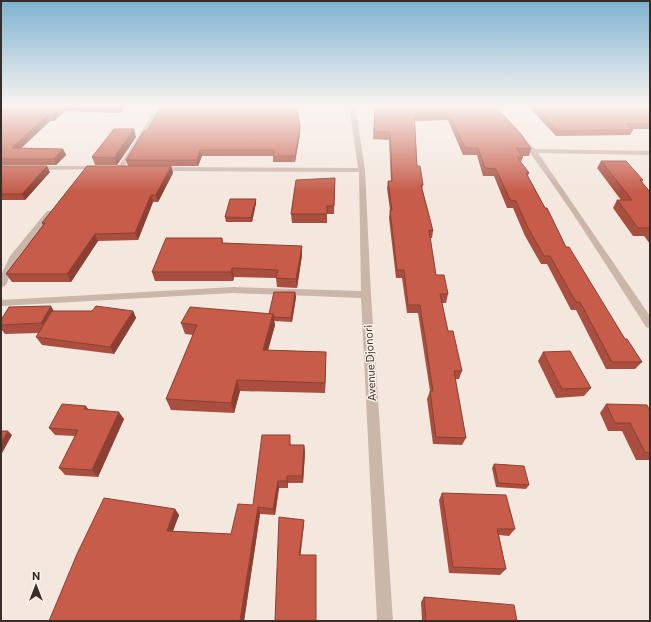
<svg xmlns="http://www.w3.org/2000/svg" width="651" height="622" font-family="Commissioner,sans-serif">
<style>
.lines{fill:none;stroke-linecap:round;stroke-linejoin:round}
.street{fill:#cbb6aa;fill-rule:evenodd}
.wall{fill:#aa4f3f}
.shaded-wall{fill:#8b4033}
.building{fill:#c65c49;stroke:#8b4033}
.labels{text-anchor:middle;stroke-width:3;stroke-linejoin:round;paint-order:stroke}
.street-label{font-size:11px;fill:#382d29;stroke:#faf2eb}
</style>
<rect width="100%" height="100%" fill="#f3e7de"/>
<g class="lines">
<g class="street">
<polygon points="158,105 164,105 137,149 122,169 118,169 117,168 131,148"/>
<polygon points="349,105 355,105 365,170 371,295 393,621 377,621 361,298 233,293 1,306 1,300 233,287 361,291 359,172 159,171 156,169 159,167 358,168"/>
<path d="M 523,138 L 535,149 L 650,151 L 650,155 L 538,153 L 650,316 L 650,328 L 646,327 C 605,264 566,199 520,140 Z"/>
<polygon points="99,166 101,167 101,169 35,170 32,168 35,166"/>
<polygon points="47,211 53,211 54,213 18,257 6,285 1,288 1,275 10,256"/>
</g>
</g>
<g class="wall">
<polygon points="1,105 127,105 120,113 65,111 54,121 50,121 21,148 63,149 66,155 56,165 1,165"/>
<rect x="324" y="105" width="24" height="2"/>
<polygon points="356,105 494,105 531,149 529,156 522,156 523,157 521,162 529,173 528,176 545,208 566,247 625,339 642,362 635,369 606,369 576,310 571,310 547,264 541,264 525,236 513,208 507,208 494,176 483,176 477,155 463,155 448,120 415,121 417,166 423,185 422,189 433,231 432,238 430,238 436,275 448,294 446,303 442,303 448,331 462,371 459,379 455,379 466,438 462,445 433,444 427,399 430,391 418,313 407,313 402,278 396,278 389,218 390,210 387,188 388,181 391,181 389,140 373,139 375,107 357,107"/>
<polygon points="527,105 650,105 650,129 632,129 633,130 630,135 556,136"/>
<polygon points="300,134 295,162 273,162 273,156 202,156 198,166 128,166 126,160"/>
<polygon points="136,137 117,165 95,165 92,157"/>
<polygon points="601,161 643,180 642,182 650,192 650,244 644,236 633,236 613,208 617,200 621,200 597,168"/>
<polygon points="1,166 50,172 25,200 1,200"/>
<polygon points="171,166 173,173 158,202 153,202 138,240 98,241 71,282 12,282 6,274 43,225 42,223"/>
<polygon points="335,178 334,214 327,214 327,223 292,223 291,214"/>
<polygon points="256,199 256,203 252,222 226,222 225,217"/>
<polygon points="222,238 223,243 302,255 297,288 277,287 276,278 234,277 233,281 155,281 152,272"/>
<polygon points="295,292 296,297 292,322 274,321 275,325 268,350 326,352 325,393 240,391 234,413 171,410 166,399 193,335 185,334 181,323 269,314"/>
<polygon points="54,311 133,311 136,318 114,354 42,345 36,337 39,333 5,334 1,329 1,320"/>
<polygon points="543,352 591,388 584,396 556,398 538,361"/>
<polygon points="606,404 650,411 650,460 636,460 622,431 608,431 600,413"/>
<polygon points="89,410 124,419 98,477 65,475 59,468 75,436 55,435 49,428"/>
<polygon points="291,443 291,445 304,445 305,452 303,483 288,483 288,488 279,488 275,515 260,514 244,621 49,621 175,509 179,515 173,531 231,534 253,505"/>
<polygon points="494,464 529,485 526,489 496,487 492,468"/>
<polygon points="442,493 515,529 509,536 499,535 506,569 500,575 449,573 439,500"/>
<polygon points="424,597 517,621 422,621 421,602"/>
</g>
<g class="shaded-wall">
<polygon points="120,105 127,105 120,113 118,108"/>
<polygon points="63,106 65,111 54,121 52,115"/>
<polygon points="47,115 50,121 15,154 12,148"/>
<polygon points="300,128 300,134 295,162 295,156"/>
<polygon points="134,129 136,137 117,165 114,158"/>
<polygon points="63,149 66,155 56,165 54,159"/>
<polygon points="200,150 202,156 198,166 197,160"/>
<polygon points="47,166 50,172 25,200 22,194"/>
<polygon points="171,166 173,173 158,202 156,195"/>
<polygon points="151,195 153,202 138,240 135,233"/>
<polygon points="256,199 256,203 252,222 251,218"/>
<polygon points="95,234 98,241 71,282 67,274"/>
<polygon points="302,246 302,255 297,288 296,279"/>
<polygon points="232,268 234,277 233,281 231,272"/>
<polygon points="295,292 296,297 292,322 291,318"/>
<polygon points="51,306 56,315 47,332 41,323"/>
<polygon points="133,311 136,318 114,354 110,347"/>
<polygon points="273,314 275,325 265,361 263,350"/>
<polygon points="326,352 326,363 325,393 325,383"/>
<polygon points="237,380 240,391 234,413 231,403"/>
<polygon points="86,406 91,413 84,409"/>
<polygon points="119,412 124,419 98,477 92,470"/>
<polygon points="8,431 12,435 1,455 1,443"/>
<polygon points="304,445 305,452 303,483 302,476"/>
<polygon points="287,476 288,483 288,488 287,481"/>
<polygon points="278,481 279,488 275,515 273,509"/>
<polygon points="258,507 260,514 244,621 240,621"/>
<polygon points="175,509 179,515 171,536 167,531"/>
<polygon points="304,520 304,525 300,560 299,555"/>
</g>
<g class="building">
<polygon points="1,105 120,105 118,108 63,106 52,115 47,115 12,148 63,149 54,159 1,159"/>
<polygon points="162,105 297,105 300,128 295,156 273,156 274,150 200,150 197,160 126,160 144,131 147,131"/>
<polygon points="375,105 494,105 521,134 531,149 516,148 523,157 517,157 529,173 526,173 545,208 547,208 566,247 569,247 625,339 627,339 642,362 612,362 580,302 576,302 550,256 544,256 528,228 516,201 510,200 496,169 485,168 478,148 465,148 449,114 414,114 417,166 420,166 423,185 421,185 433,231 429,230 436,275 444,275 448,294 440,294 448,331 453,331 462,371 454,371 466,438 436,437 430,391 433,391 420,305 408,305 404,270 397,270 390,210 392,210 388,181 392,181 390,132 374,132"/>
<polygon points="533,105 650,105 650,124 626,124 633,130 558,131"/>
<polygon points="114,129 134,129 114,158 92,157"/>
<polygon points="601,161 626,161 643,180 640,180 650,192 650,229 649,228 638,228 617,200 632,200"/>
<polygon points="1,166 47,166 22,194 1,194"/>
<polygon points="87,166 171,166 156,195 151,195 135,233 95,234 67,274 6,274 45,223 42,223"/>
<polygon points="335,178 334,206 327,206 327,214 291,214 296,180"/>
<polygon points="230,199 256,199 251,218 225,217"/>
<polygon points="166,238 222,238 222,243 302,246 296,279 276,278 278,270 232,268 231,272 152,272"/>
<polygon points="274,292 295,292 291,318 274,317 273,314 269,314"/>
<polygon points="51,306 41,323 1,325 1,320 9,307"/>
<polygon points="96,306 133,311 110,347 36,337 52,311 92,311"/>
<polygon points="190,307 273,314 263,350 326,352 325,383 237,380 231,403 166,399 197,325 181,323"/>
<polygon points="570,351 591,388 562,389 543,352"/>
<polygon points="62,404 86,406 84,409 119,412 92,470 59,468 78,430 49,428"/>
<polygon points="606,404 647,405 650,411 650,453 645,452 630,423 615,423"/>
<polygon points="1,431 8,431 1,443"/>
<polygon points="262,435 290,435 290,445 304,445 302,476 287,476 287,481 278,481 273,509 258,507 240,621 49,621 77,554 104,498 175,509 167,531 231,534 238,504 253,505"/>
<polygon points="494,464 524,466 529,485 498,483"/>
<polygon points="442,493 506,495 515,529 497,529 506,569 453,567"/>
<polygon points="279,517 304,520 299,555 316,555 316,621 275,621"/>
<polygon points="424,597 514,605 517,621 426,621"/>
</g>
<linearGradient id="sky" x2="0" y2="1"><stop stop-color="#7db2d0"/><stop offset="0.55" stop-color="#faf4f0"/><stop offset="1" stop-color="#faf4f0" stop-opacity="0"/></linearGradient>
<rect width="651" height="192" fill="url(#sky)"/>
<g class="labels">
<g class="street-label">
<text transform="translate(370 363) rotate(-93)" y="4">Avenue Djonori</text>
</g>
</g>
<rect width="651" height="622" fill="none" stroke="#382d29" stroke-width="4"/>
<g transform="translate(36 586)" stroke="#faf2eb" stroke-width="3" paint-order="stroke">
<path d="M0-3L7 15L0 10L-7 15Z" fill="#382d29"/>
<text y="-6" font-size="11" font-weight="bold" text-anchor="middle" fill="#382d29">N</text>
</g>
</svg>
